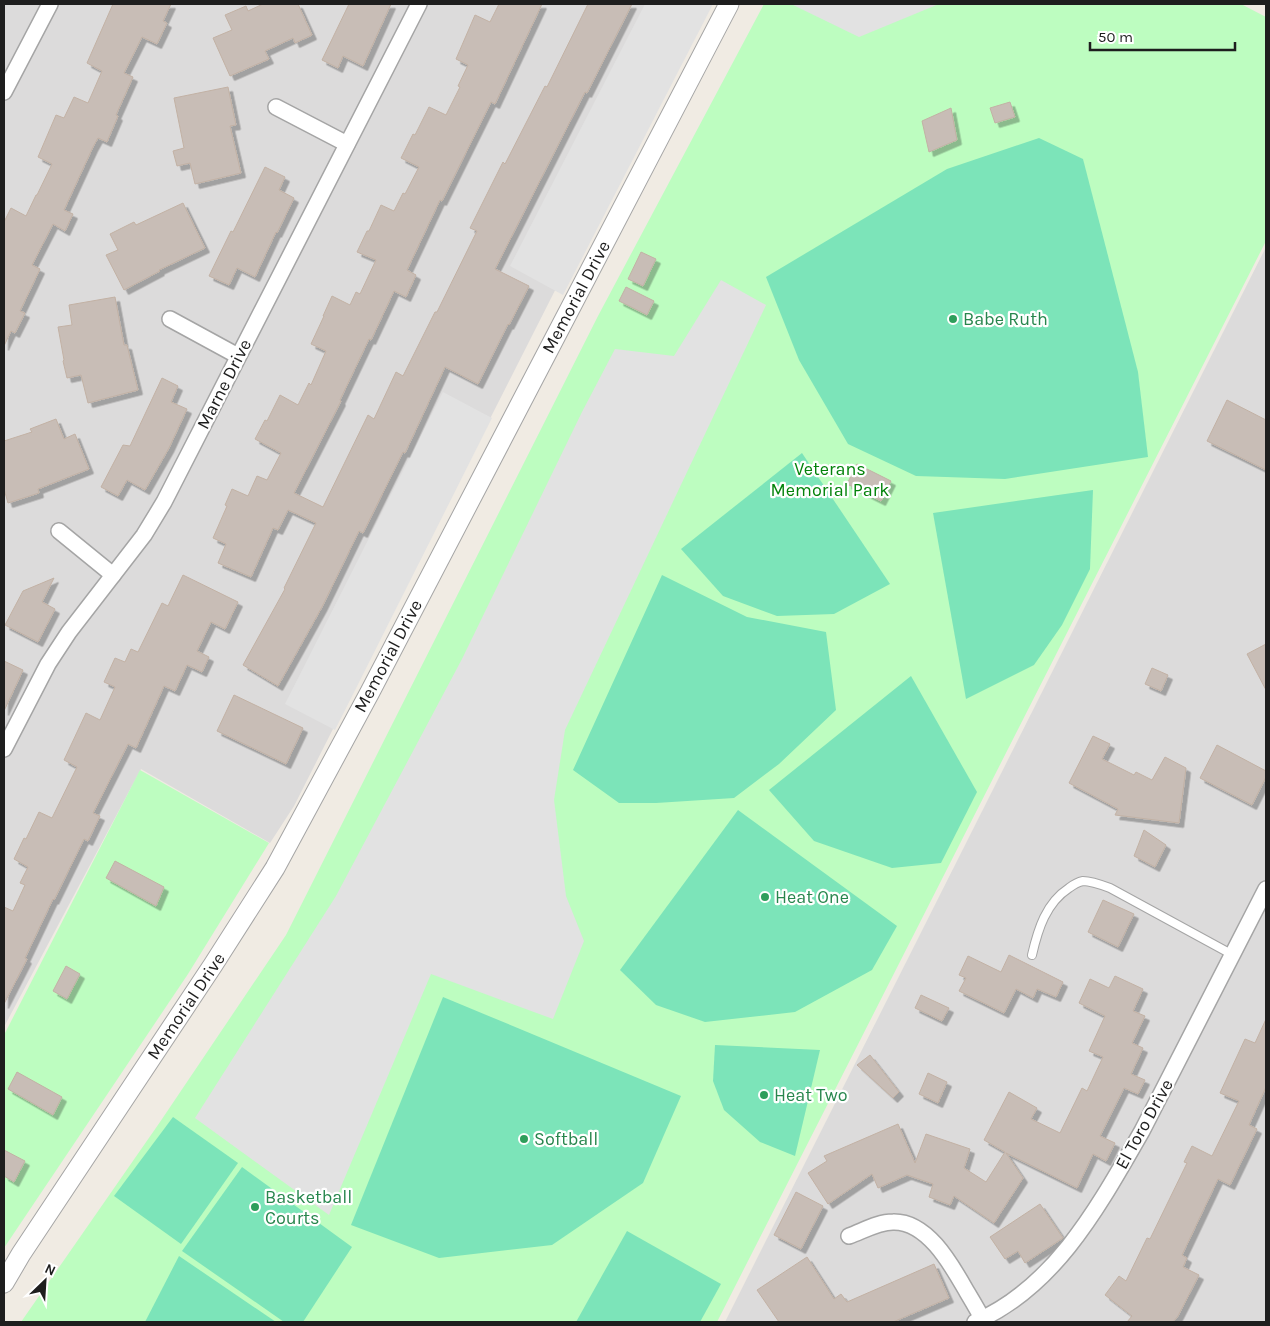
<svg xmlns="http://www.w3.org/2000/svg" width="1270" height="1326" font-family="Karla,sans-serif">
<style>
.residential{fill:#dcdbdb}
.park{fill:#bdfdc0}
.pitch{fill:#7ce4b9}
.parking{fill:#e2e2e2}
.building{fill:#c8bdb6;stroke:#c2b1a4;filter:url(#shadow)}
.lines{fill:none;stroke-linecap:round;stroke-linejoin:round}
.service-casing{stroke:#a5a5a5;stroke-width:10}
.minor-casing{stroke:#a5a5a5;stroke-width:18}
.tertiary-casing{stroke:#a5a5a5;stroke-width:21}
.service{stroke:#fff;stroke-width:8}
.minor{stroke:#fff;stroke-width:15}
.tertiary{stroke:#fff;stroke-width:19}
.leisure-dot{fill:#2e9e5b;stroke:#fff;stroke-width:2}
.labels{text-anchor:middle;stroke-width:4.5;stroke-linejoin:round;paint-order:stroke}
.street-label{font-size:18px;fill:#1e1e1e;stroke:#fff}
.leisure-label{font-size:18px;fill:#27864d;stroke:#fff;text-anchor:start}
.park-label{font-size:18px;fill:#04830b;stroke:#fff}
</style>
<defs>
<filter id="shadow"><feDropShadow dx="4.5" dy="4.5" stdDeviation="0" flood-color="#0004"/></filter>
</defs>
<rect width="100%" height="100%" fill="#f0ebe3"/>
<g class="residential">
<polygon points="4,4 700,4 294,806 270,843 141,769 4,1027"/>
<polygon points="1266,247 1266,1322 725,1322"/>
</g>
<g class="park">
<polygon points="764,4 1241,4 1266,17 1266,241 717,1322 21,1322 160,1122 286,935 598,316"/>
<polygon points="140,770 269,843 188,974 4,1248 4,1035"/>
</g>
<g class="pitch">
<polygon points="1039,138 1083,159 1138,372 1148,457 1005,479 916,476 848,444 799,360 766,277 947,169"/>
<polygon points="802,453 890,584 834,614 777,616 723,596 681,549"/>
<polygon points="1093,490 1090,569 1062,625 1034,665 966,699 933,513"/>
<polygon points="662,575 747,617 826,632 836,710 779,764 734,798 656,803 619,803 573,770"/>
<polygon points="911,676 977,792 941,863 892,868 814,841 769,790"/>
<polygon points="738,810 897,926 872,970 795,1012 705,1022 656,1005 620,970"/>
<polygon points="443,997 681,1096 643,1183 552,1245 439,1258 351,1225"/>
<polygon points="715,1045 820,1050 795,1156 760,1142 724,1110 713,1081"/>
<polygon points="173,1117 238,1163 181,1244 114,1196"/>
<polygon points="242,1167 352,1247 303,1322 284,1322 182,1251"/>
<polygon points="627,1231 721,1284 700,1322 576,1322"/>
<polygon points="179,1256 276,1322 145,1322"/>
</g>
<g class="parking">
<polygon points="645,4 713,4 563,295 510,266"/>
<polygon points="791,4 939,4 859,37"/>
<polygon points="721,280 766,305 565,730 554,800 566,896 584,941 553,1019 431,974 329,1215 195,1118 336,896 462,659 582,412 615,349 674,356"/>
<polygon points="443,392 492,418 335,730 285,704"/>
</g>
<g class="building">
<polygon points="113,4 171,4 163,21 167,23 157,44 142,37 124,73 133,77 116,115 118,116 107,142 98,138 93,147 64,210 73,214 65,231 53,224 32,265 40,269 20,311 25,313 15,333 11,331 4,346 4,222 11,208 26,216 36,195 37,195 52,164 38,157 56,115 64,118 74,97 88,103 102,71 87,63"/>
<polygon points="263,4 298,4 312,35 295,43 293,38 265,51 269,59 230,76 213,38 232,30 225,15 246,6 248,11"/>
<polygon points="349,4 391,4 363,66 343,56 338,68 322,60"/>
<polygon points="499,4 542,4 495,104 491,102 442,201 440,200 407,270 416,275 406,297 394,291 371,340 369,339 340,400 341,401 294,493 323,507 368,415 374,419 396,372 403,376 435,312 437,312 477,231 470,228 503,162 505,164 545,86 547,87 588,4 632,4 587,93 585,92 495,269 529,286 509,325 508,324 478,384 445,367 405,453 403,452 363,533 359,531 322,607 278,686 243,665 285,589 284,588 316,523 288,510 278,530 273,528 251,577 218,563 226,544 213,538 227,506 225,505 232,489 248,496 257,476 267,480 281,453 255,439 265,420 267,421 280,395 298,405 309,383 311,385 326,351 311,344 324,316 323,316 332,296 350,305 356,292 360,294 376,260 357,252 367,231 369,231 381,205 394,211 403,193 405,194 419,167 401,158 413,134 415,135 429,107 446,115 460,87 458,86 468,65 456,59 475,15 490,22"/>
<polygon points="228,87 236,125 230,126 241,173 195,184 190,163 177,166 173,151 184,148 174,98"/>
<polygon points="1010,102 1015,117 995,123 990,108"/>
<polygon points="951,108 957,140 929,152 922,121"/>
<polygon points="265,167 285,177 279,190 294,198 277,233 276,232 255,277 237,268 229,285 209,276 231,231 233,232"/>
<polygon points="183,203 205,248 159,270 160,271 124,290 106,255 118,250 110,234 134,222 136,225"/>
<polygon points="641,252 656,259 643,286 628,279"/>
<polygon points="626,287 654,301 647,315 619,301"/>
<polygon points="115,297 124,345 127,345 138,390 88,403 81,375 67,378 63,361 64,360 58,327 72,325 69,305"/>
<polygon points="162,378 178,386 171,402 187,409 169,448 145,490 127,480 118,496 101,487 123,445 130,446"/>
<polygon points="1227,400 1266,420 1266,470 1207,441"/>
<polygon points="56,419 64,439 75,434 89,469 38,489 39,493 8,503 4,489 4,441 32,432 30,429"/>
<polygon points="857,464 891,481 881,501 847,484"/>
<polygon points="183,575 238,602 225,629 211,622 197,651 209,657 202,672 187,665 175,691 164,686 136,748 128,744 93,813 100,816 88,841 84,839 54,900 53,899 25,958 27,959 4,1004 4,907 13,911 25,885 20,883 28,867 14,859 24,838 26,839 39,812 52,818 77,767 64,760 86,713 100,720 115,687 104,682 115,658 125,662 131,649 138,652 162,603 168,606"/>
<polygon points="54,578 42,602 55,609 38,642 5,625 23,591"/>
<polygon points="1266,644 1266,690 1247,654"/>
<polygon points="4,661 23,670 4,711"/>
<polygon points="1152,668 1168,675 1161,691 1145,684"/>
<polygon points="234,695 303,728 286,764 217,731"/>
<polygon points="1093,736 1110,744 1102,759 1134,775 1136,772 1152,780 1165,757 1186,768 1179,823 1115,815 1118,809 1069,783"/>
<polygon points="1217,745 1266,771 1266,777 1252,805 1200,778"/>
<polygon points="1144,830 1166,845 1155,867 1134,856"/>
<polygon points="115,861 164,887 156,906 106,878"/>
<polygon points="1103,900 1134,914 1118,947 1088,932"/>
<polygon points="1009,955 1063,982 1056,997 1037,989 1033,998 1016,989 1004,1013 959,991 966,978 959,975 968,956 1001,972"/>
<polygon points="66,966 80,974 67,999 53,991"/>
<polygon points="1115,976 1143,989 1133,1011 1145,1016 1132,1043 1143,1048 1131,1074 1145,1080 1138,1094 1124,1088 1100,1136 1115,1143 1106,1161 1093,1154 1077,1188 1006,1153 1023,1178 994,1223 954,1196 950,1205 929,1197 933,1184 907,1175 878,1188 872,1174 828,1204 808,1173 827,1161 824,1156 898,1124 915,1163 926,1134 970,1149 964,1168 986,1182 1005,1152 984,1140 1009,1092 1037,1108 1031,1119 1060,1133 1082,1088 1087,1091 1103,1057 1089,1051 1105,1016 1079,1003 1090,979 1109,988"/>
<polygon points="921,995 949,1008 942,1021 915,1008"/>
<polygon points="1266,1019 1266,1087 1249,1125 1257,1129 1230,1185 1218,1179 1182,1255 1187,1258 1183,1267 1199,1275 1178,1316 1173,1322 1127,1322 1132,1316 1105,1295 1119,1276 1126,1281 1147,1238 1150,1239 1187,1163 1184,1162 1192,1146 1212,1156 1239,1101 1220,1093 1245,1039 1255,1043"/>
<polygon points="870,1055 899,1092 893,1098 857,1065"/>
<polygon points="17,1072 62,1097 53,1115 8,1089"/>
<polygon points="928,1073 947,1082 938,1103 919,1094"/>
<polygon points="4,1150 25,1161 14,1182 4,1176"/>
<polygon points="796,1192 823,1206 801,1249 774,1235"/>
<polygon points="1040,1204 1063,1238 1025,1263 1018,1251 1005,1259 990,1237"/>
<polygon points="807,1257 834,1299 841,1294 847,1302 934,1264 949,1298 893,1322 779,1322 757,1290"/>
</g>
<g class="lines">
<defs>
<path id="service" d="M 1032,955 C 1038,929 1046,903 1069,888 C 1073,885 1078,882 1083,881 C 1091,881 1102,885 1110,888 L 1233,955"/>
<g id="minor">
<polyline points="4,92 50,4"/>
<polyline points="276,107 347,144"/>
<polyline points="170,319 238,356"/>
<polyline points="59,531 113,575"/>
<polyline points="4,749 48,664 69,632 144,535 164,502 419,4"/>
<path d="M 849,1236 C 863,1231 878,1222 893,1222 C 928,1221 952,1266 967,1292 C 973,1302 979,1312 984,1322"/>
<path d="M 975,1322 C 1056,1287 1100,1204 1142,1131 L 1266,889"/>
</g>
<polyline id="tertiary" points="4,1283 21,1254 213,965 275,868 370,692 729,4"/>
</defs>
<use href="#service" class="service-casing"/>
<use href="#minor" class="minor-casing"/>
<use href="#tertiary" class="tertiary-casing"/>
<use href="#service" class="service"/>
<use href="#minor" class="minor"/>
<use href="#tertiary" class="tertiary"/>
</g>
<g class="leisure-dot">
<circle cx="953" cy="319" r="5"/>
<circle cx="765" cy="897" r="5"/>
<circle cx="764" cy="1095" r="5"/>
<circle cx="524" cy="1139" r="5"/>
<circle cx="255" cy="1207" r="5"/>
</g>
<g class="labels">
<g class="street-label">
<text transform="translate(576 297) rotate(-62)" y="6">Memorial Drive</text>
<text transform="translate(224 384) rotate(-63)" y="6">Marne Drive</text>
<text transform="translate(388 656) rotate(-62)" y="6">Memorial Drive</text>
<text transform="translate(186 1006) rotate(-56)" y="6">Memorial Drive</text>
<text transform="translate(1144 1124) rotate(-61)" y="6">El Toro Drive</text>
</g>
<g class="leisure-label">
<text x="963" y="325">Babe Ruth</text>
<text x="775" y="903">Heat One</text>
<text x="774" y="1101">Heat Two</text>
<text x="534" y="1145">Softball</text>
<text x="265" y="1203">Basketball<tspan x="265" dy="21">Courts</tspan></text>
</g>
<g class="park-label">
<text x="830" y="475">Veterans<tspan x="830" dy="21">Memorial Park</tspan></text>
</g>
</g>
<rect width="1270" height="1326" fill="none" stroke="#1e1e1e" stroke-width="10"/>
<g transform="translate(45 1281) rotate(25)" stroke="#ffffff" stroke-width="4" paint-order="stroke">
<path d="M0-4L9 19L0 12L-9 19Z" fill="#1e1e1e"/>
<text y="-8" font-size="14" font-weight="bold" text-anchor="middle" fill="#1e1e1e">N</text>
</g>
<path d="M1090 42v8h145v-8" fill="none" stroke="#1e1e1e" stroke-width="2.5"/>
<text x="1098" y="42" font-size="15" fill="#1e1e1e" stroke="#ffffff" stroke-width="4" paint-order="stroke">50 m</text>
</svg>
